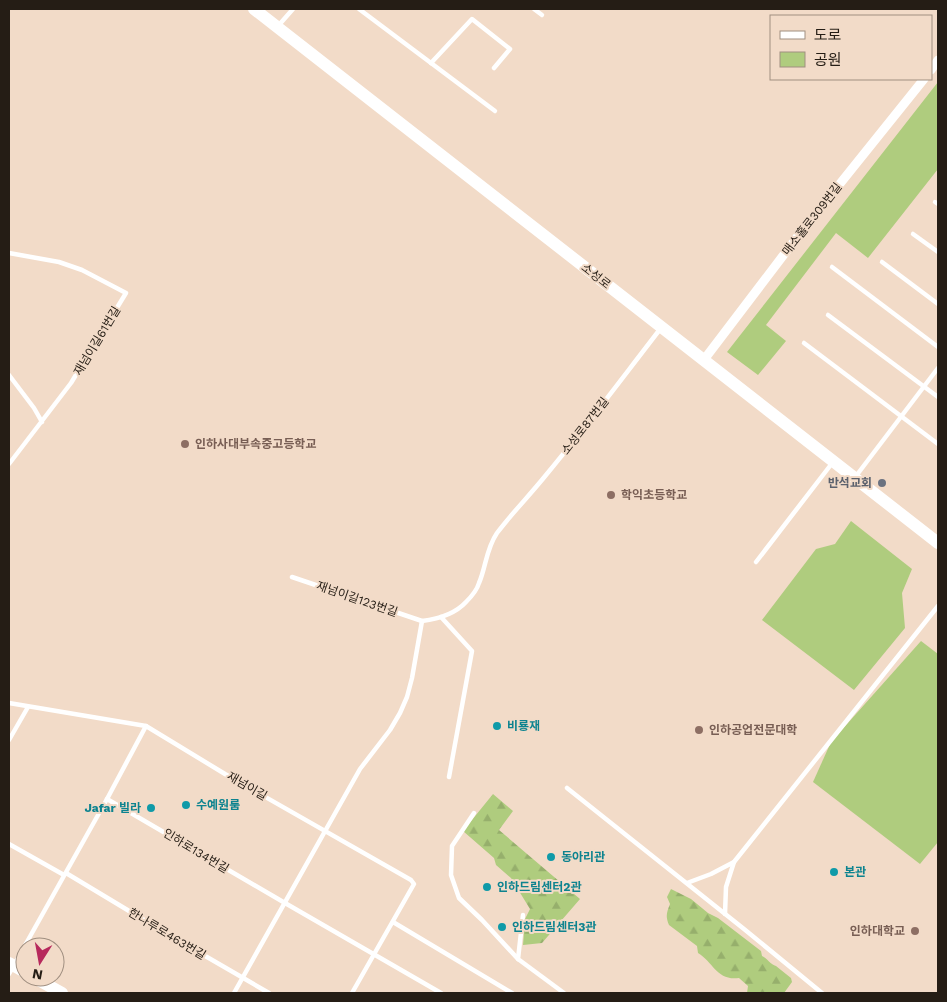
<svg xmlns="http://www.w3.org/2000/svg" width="947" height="1002" font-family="'Work Sans','Noto Sans KR',sans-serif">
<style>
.forest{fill:url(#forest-firs)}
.park{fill:#afcc7e}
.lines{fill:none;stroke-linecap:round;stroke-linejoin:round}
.service{stroke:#fff;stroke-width:4.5}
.minor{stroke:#fff;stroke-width:9}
.secondary{stroke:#fff;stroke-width:12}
.education-dot{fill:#8d6e63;stroke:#f2dbc8;stroke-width:2}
.worship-dot{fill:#6b7280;stroke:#f2dbc8;stroke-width:2}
.culture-dot{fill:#0f9aa8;stroke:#f2dbc8;stroke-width:2}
.labels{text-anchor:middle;stroke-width:4;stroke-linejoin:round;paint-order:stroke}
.street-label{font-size:12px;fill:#251d15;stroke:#f2dbc8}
.education-label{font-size:12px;font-weight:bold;fill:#785e54;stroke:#f2dbc8;text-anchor:start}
.worship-label{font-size:12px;font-weight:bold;fill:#5b616d;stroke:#f2dbc8;text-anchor:end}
.culture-label{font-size:12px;font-weight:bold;fill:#0d838f;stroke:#f2dbc8;text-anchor:start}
</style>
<defs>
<pattern id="forest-firs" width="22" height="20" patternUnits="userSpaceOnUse" patternTransform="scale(1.25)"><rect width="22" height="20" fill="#afcc7e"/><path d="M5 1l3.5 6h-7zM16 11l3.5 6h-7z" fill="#96af6c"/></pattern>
</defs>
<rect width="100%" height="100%" fill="#f2dbc8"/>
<g class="forest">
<polygon points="493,794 513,811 499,830 580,899 542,943 523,945 525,919 530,909 511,878 496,865 494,858 463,831"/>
<path d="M 671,889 L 691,899 L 708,913 L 718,918 L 761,951 L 762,956 C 767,958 771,965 776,966 L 791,978 L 792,982 L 784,993 L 747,993 L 748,986 L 739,978 C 717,981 714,963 698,953 L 697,946 L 669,925 C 665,916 667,912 670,904 L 667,897 Z"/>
</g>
<g class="park">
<polygon points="938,82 938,169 868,258 836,233 766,325 786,341 758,375 727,352"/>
<polygon points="851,521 912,569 902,593 905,628 854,690 762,620 816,549 835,544"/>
<polygon points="921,641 938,654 938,842 920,864 813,782 831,742"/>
</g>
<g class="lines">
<g class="service">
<polyline points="359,9 495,111"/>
<polyline points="534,9 542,15"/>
<polyline points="278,26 293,9"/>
<polyline points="431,63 472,19 510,49 494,68"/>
<polyline points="935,202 938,204"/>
<polyline points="913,234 938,252"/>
<polyline points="9,253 59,262 82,270 126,293 71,383 9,464"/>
<polyline points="882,262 938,304"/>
<polyline points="832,267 938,347"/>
<polyline points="828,315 938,397"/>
<polyline points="804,343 938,444"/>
<polyline points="9,375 34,408 42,422"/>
<polyline points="856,476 938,368"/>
<polyline points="756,562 833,462"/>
<path d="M 292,577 L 422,621 C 438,619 455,614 466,602 C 471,597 477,590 479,583 C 486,567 486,549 497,533 C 512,513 530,495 546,475 C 586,427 623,377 661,328"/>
<polyline points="441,617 472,651 449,777 472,651"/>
<polyline points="9,703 146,726 225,774 411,880 414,884 352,993"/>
<polyline points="9,740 28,707"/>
<polyline points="567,788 744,929 822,993"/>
<polyline points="107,799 285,903 441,993"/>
<polyline points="474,813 452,846 451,875 459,898 482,920 518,959"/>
<polyline points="9,844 64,875"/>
<polyline points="66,873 169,935 269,993"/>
<polyline points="687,883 711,874 734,862 938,606"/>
<polyline points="725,914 726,887 734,862"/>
<polyline points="523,915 518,959 564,993"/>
<polyline points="393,922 512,993"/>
<polyline points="9,974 107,799 146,726"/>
<polyline points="234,993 360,769 390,730 400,713 407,697 412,678 422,621"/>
</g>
<g class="minor">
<polyline points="931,70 938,60"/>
<polyline points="703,361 798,236 924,79"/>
</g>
<g class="secondary">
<path d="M 254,9 C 483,186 709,366 938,543"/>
<polyline points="9,963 25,972"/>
<polyline points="33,977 62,993"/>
</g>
</g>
<g class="education-dot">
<circle cx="185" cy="444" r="5"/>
<circle cx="611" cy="495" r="5"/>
<circle cx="699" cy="730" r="5"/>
<circle cx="915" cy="931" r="5"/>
</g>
<circle class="worship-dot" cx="882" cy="483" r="5"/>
<g class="culture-dot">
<circle cx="497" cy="726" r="5"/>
<circle cx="186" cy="805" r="5"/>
<circle cx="151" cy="808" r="5"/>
<circle cx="551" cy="857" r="5"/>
<circle cx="834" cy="872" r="5"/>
<circle cx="487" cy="887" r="5"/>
<circle cx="502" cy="927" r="5"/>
</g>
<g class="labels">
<g class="street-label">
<text transform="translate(812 219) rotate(-52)" y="4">매소홀로309번길</text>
<text transform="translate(596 276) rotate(38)" y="4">소성로</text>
<text transform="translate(97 341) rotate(-59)" y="4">재넘이길61번길</text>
<text transform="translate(585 426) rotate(-52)" y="4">소성로87번길</text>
<text transform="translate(357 599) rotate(19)" y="4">재넘이길123번길</text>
<text transform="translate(247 786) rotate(30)" y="4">재넘이길</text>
<text transform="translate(196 851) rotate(31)" y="4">인하로134번길</text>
<text transform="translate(167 934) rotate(31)" y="4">한나루로463번길</text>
</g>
<g class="education-label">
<text x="195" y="448">인하사대부속중고등학교</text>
<text x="621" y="499">학익초등학교</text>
<text x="709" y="734">인하공업전문대학</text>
<text x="905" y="935" text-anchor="end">인하대학교</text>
</g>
<g class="worship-label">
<text x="872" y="487">반석교회</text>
</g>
<g class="culture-label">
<text x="507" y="730">비룡재</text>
<text x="196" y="809">수예원룸</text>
<text x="141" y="812" text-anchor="end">Jafar 빌라</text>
<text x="561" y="861">동아리관</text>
<text x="844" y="876">본관</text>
<text x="497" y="891">인하드림센터2관</text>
<text x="512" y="931">인하드림센터3관</text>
</g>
</g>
<rect width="947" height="1002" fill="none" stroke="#251d15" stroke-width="20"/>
<rect x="770" y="15" width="162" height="65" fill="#f2dbc8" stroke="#a08f80"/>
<rect x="780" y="31" width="25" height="8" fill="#ffffff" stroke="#a08f80"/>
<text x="814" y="40" font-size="15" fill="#251d15">도로</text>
<rect x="780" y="52" width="25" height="15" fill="#afcc7e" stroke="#a08f80"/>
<text x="814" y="65" font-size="15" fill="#251d15">공원</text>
<g transform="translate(40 962) rotate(191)"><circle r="24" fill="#f2dbc8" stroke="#a08f80"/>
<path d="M0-4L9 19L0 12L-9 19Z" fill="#b7295c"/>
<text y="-8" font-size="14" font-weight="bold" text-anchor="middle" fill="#251d15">N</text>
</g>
</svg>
